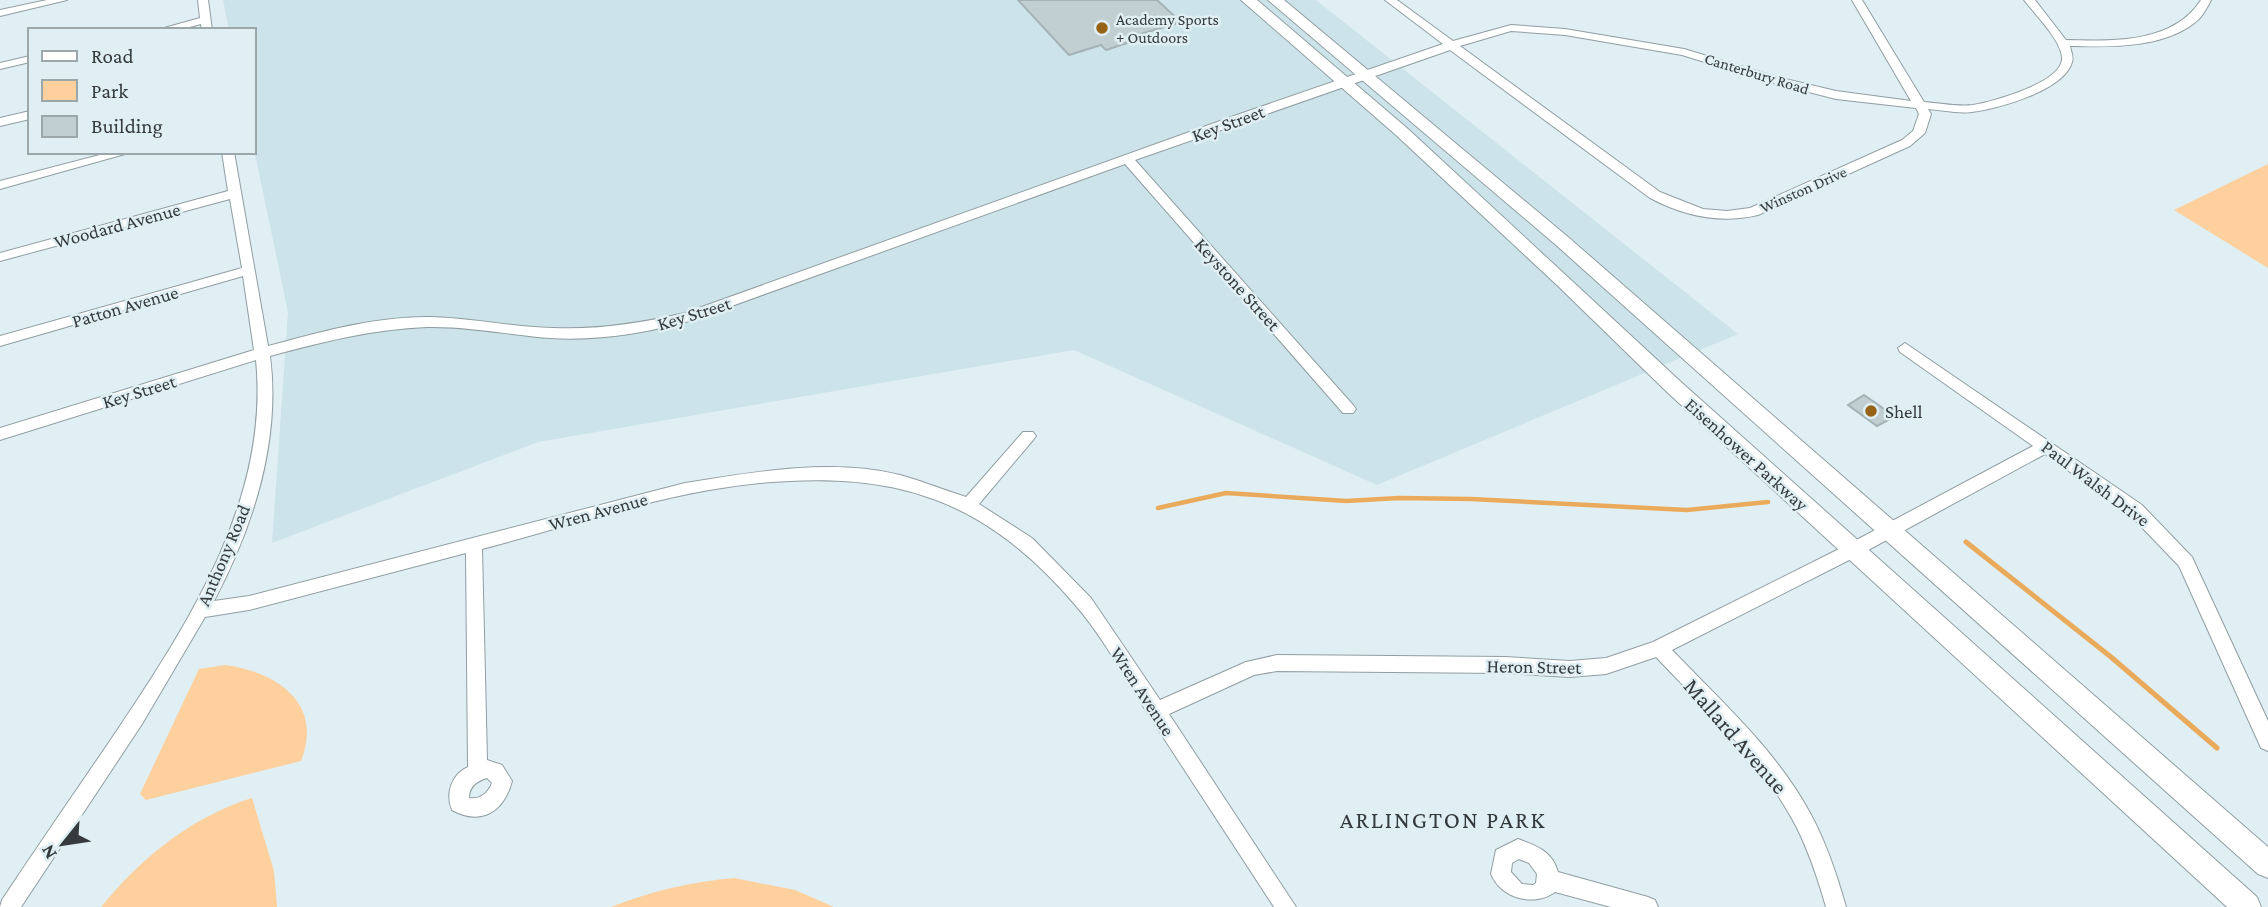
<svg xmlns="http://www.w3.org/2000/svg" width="2268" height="907" font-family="'Crimson Pro',serif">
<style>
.built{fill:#cce4e9}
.green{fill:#fdd09d}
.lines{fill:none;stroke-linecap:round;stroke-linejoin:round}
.stream-far1{stroke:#eaaa5b;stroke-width:4.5}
.stream{stroke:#eaaa5b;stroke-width:5}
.building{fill:#c1cfd3;stroke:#a5b3b7;stroke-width:2}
.minor-casing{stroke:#909ea2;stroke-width:2}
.major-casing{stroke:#909ea2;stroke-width:2}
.minor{fill:#fff;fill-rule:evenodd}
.major{fill:#fff;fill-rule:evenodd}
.poi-dot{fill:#976318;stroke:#e0eff3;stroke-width:2.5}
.labels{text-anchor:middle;stroke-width:5;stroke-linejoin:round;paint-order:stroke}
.far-poi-label{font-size:16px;fill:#353a3c;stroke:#e0eff3;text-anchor:start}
.far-street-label{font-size:16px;fill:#353a3c;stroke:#e0eff3}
.street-label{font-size:19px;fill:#353a3c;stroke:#e0eff3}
.poi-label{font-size:19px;fill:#353a3c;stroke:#e0eff3;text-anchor:start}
.near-street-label{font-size:23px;fill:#353a3c;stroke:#e0eff3}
.near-neighbourhood-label{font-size:24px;letter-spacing:2px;fill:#353a3c;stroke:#e0eff3}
</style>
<rect width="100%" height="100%" fill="#e0eff3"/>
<polygon class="built" points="223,0 1316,0 1738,334 1377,485 1074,350 538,442 272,543 288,312 254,149 254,30 229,30"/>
<g class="green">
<polygon points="2268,164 2268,268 2174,210"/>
<path d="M 225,665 C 276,672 324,703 301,761 L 146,800 L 140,794 L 199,669 Z"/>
<path d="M 252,798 L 274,871 L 277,907 L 101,907 C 141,858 191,817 252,798 Z"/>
<path d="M 734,878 L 795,890 L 834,907 L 611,907 C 652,891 690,882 734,878 Z"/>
</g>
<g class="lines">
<polyline class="stream-far1" points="1158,508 1226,493 1346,501 1399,498 1471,499 1687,510 1768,502"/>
<polyline class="stream" points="1966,542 2111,657 2217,748"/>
</g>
<g class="building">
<polygon points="1018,0 1157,0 1181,22 1141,34 1145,37 1106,50 1101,45 1069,55"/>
<polygon points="1864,395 1880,406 1894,417 1877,426 1848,405"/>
</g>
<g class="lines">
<defs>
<g id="minor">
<polygon points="47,0 67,0 0,16 0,10"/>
<polygon points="198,0 208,0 212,30 202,30 201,24 178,30 157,30 200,18"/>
<path d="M 1385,0 L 1397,0 L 1453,41 L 1511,25 L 1565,29 L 1684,49 L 1777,77 L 1836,91 L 1911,101 L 1852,0 L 1862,0 L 1924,102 C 1939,103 1958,107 1973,105 C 1992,102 2061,83 2062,59 C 2063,42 2034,13 2024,0 L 2035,0 L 2066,40 C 2112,41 2173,44 2201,0 L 2211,0 C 2208,6 2204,13 2200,18 C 2168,49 2110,47 2070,46 C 2071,52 2074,57 2072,62 C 2065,90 1998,109 1972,112 C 1958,114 1942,110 1928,109 L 1931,114 L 1925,133 L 1910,146 L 1758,215 C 1720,224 1684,216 1650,198 L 1450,50 L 1135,160 L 1353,405 L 1356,409 L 1353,413 L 1343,413 L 1125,164 L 693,320 C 647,333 598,341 550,338 C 510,335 468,326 427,327 C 373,329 322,342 270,356 C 281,441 253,527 214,601 L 249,596 L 685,483 C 753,472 832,458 900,475 C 922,481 944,490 966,497 L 1023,432 L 1033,432 L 1036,436 L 1033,440 L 979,504 L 1032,538 L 1091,598 L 1160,700 L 1246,662 L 1277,655 L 1505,657 L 1570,661 L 1606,658 L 1653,642 L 1847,545 L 2033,446 L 1900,352 L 1898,348 L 1905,343 L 2142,505 L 2192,557 L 2268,721 L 2268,751 L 2261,748 L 2179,566 L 2130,515 L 2045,454 L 1859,555 L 1672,650 C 1721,701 1776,750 1810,813 C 1826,842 1837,875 1846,907 L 1826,907 C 1818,879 1809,852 1796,826 C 1762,761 1706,710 1656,657 L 1606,674 L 1570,677 L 1505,673 L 1277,671 L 1254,675 L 1169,714 L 1296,907 L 1274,907 C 1233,844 1191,780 1150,717 C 1128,683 1103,637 1077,607 C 986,500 898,470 760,483 C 666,492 573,525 482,549 L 487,760 L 502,765 L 512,781 C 504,812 481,826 452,810 C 445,793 452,774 468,767 L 466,553 L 249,610 L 205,617 L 142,724 L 21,907 L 0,907 L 2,900 C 39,844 78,788 116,732 C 189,623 270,498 256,360 L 0,440 L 0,428 L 254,350 L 243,276 L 0,346 L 0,336 L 242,268 L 230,199 L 0,261 L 0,253 L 228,191 L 222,152 L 234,152 L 268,346 C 321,332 376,316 431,317 C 471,318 512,327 553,328 C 598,330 641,323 685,313 L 1234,116 L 1443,44 ZM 1511,31 L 1565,35 L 1682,55 L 1769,82 L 1836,99 L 1916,108 L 1919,114 L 1913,131 L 1902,140 L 1750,208 L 1727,211 L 1703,209 L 1660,192 L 1460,46 ZM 487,778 L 492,783 C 488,793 480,800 469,798 C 469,786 477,781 487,778 Z"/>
<polygon points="30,56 30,62 0,69 0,63"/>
<polygon points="30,111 30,119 0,126 0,118"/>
<polygon points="111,152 132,152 0,189 0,181"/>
<path d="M 1518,839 C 1537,846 1552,851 1558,872 L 1648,897 L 1655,900 L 1658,907 L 1611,907 L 1555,892 C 1535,907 1501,899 1491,874 L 1496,850 ZM 1519,859 L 1529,863 L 1537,874 L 1536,883 L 1533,885 L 1522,884 L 1511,872 L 1512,863 Z"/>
</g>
<g id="major">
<polygon points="1241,0 1257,0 1408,129 1681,382 2257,897 2261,907 2227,907 1667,392 1558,286 1396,135"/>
<polygon points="1268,0 1284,0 1568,237 2268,847 2268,878 2258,874 1556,245"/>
</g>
</defs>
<use href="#minor" class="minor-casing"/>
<use href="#major" class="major-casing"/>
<use href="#minor" class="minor"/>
<use href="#major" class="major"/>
</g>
<g class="poi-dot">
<circle cx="1102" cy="28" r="7"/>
<circle cx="1871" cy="411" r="7"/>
</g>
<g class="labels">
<g class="far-poi-label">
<text x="1116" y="25">Academy Sports<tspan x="1116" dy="18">+ Outdoors</tspan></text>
</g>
<g class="far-street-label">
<text transform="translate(1757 73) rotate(17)" y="6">Canterbury Road</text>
<text transform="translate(1803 189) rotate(-24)" y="6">Winston Drive</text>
</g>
<g class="street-label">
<text transform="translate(1228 123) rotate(-20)" y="7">Key Street</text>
<text transform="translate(117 225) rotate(-15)" y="7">Woodard Avenue</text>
<text transform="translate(1238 284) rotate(48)" y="7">Keystone Street</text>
<text transform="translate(125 306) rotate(-16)" y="7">Patton Avenue</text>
<text transform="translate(694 313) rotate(-17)" y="7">Key Street</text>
<text transform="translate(139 391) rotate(-17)" y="7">Key Street</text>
<text transform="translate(1747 454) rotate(42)" y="7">Eisenhower Parkway</text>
<text transform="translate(2096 483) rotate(37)" y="7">Paul Walsh Drive</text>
<text transform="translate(598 511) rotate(-15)" y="7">Wren Avenue</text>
<text transform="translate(223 555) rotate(-67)" y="7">Anthony Road</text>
<text transform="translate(1534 666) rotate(1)" y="7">Heron Street</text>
<text transform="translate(1143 691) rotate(57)" y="7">Wren Avenue</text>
</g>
<g class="poi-label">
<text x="1885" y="418">Shell</text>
</g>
<g class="near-street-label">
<text transform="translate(1736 736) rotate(49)" y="8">Mallard Avenue</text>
</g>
<g class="near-neighbourhood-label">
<text x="1443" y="828">ARLINGTON PARK</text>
</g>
</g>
<rect x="28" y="28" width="228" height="126" fill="#e0eff3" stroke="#9ca7aa" stroke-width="2"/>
<rect x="42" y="51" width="35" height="10" fill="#ffffff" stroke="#9ca7aa" stroke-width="2"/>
<text x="91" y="63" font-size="21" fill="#353a3c">Road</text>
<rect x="42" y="80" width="35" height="21" fill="#fdd09d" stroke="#9ca7aa" stroke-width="2"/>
<text x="91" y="98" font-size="21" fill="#353a3c">Park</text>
<rect x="42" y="116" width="35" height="21" fill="#c1cfd3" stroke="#9ca7aa" stroke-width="2"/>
<text x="91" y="133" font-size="21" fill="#353a3c">Building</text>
<g transform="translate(63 844) rotate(240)" stroke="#e0eff3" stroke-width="5" paint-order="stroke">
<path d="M0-5L12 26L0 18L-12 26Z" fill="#353a3c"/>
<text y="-10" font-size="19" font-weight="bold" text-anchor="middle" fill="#353a3c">N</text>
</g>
</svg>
